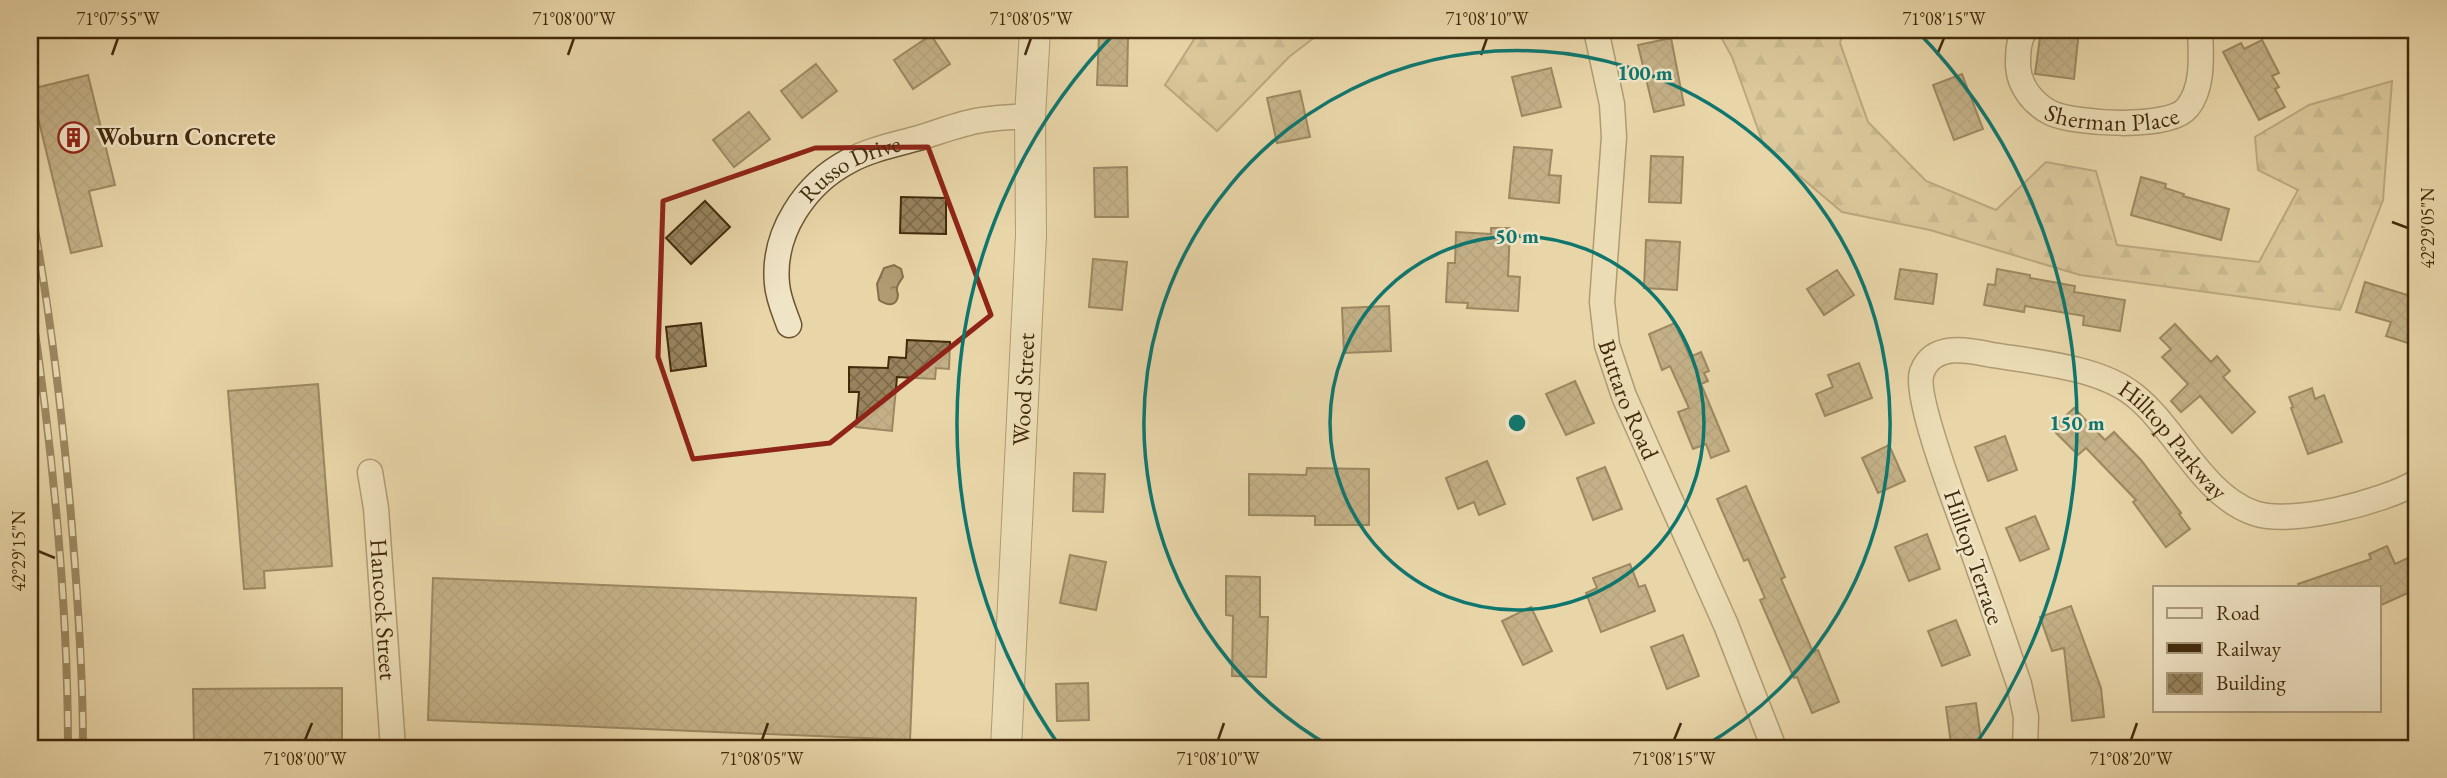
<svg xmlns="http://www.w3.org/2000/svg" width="2447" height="778" font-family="'EB Garamond',serif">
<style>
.forest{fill:url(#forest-firs);stroke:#87714c;stroke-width:2}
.water{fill:url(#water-ripples);stroke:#846e49;stroke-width:2}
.building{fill:url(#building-cross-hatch);stroke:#422a0b;stroke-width:2}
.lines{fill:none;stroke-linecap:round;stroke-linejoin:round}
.minor-casing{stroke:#6c5532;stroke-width:27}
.tertiary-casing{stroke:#6c5532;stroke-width:32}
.minor{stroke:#f0e4c6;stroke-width:24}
.tertiary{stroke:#f0e4c6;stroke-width:30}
.rail-casing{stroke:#422a0b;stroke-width:8}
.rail{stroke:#f0e4c6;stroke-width:5;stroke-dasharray:16;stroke-linecap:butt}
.marked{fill:none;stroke:#8f2418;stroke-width:5;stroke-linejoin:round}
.ticks{fill:none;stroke:#422a0b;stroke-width:2.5}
.ring{fill:none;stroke:#0f766e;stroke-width:3.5}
.labels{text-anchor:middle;stroke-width:5;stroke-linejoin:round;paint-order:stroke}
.street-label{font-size:24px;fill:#422a0b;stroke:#f0e4c6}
.poi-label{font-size:24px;font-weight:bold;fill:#422a0b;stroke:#f0e4c6;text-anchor:start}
.centre{fill:#0f766e;stroke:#f0e4c6;stroke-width:3.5}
.ring-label{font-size:21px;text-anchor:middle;font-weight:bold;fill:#0f766e;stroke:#f0e4c6;stroke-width:5;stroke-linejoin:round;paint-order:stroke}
.neatline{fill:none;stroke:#422a0b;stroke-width:2.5}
.ticks-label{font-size:18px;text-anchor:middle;fill:#422a0b}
</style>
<defs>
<pattern id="forest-firs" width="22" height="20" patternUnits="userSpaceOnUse" patternTransform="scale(1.75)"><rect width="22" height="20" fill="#ccb88d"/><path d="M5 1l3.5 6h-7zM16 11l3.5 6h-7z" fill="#a79671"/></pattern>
<pattern id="water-ripples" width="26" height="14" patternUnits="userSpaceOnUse" patternTransform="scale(1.75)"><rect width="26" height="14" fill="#b09b73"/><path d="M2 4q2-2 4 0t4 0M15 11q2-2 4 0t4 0" fill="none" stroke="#917f5d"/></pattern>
<pattern id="building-cross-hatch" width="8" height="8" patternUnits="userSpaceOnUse" patternTransform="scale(1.75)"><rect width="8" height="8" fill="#98835d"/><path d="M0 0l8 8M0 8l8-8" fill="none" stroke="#7e6b4b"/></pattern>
</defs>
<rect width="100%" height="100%" fill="#e8d5a8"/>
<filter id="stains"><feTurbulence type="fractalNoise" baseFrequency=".00286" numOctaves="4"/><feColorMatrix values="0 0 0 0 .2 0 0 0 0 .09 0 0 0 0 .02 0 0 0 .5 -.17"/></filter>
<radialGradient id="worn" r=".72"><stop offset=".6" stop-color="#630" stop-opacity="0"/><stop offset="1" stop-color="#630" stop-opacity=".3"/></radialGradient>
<g class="forest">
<polygon points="1200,30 1324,30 1289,57 1217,131 1165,85"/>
<polygon points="1717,30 1844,30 1840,43 1868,122 1926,181 1996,210 2046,162 2096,171 2117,245 2259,262 2298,190 2258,170 2255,137 2309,105 2392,81 2383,200 2340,310 2080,275 1930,230 1842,212 1764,146 1732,57"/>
</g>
<path class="water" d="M 894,265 L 901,269 L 903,277 C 901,280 897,285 897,288 C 896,291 898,293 898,295 C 897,308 886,305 879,300 L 877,284 L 884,268 Z"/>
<g class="building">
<polygon points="2041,30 2058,32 2058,30 2079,30 2074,79 2035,74"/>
<polygon points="931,35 950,64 913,89 894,60"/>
<polygon points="1099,36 1128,37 1127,86 1097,85"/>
<polygon points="1671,38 1684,105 1654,112 1638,45"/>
<polygon points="2262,40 2279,73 2272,76 2279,87 2275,89 2285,107 2259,120 2223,52 2241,43 2244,49"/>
<polygon points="816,64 837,91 802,118 781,91"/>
<polygon points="1551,68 1561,107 1522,116 1512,77"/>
<polygon points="1962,74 1983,129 1954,140 1933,85"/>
<polygon points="88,75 115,185 89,191 102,246 71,253 31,89"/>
<polygon points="1300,91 1310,137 1277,143 1267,98"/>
<polygon points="749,112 770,139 734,167 713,140"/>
<polygon points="1514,147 1552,150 1549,175 1561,176 1559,203 1509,198"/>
<polygon points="1651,156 1683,157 1681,203 1649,202"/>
<polygon points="1127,167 1128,217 1095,217 1094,168"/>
<polygon points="2141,177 2166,184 2165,188 2184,194 2183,196 2229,209 2221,240 2131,215"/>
<polygon points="901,197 946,198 946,234 900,233"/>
<polygon points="705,201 730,227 691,264 666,238"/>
<polygon points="1491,228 1510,228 1508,276 1520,277 1518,311 1467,308 1468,303 1446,302 1448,263 1455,263 1456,232 1491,234"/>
<polygon points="1646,240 1680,242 1677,290 1644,288"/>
<polygon points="1093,259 1127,262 1122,310 1089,307"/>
<polygon points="1900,269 1937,274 1933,304 1895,299"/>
<polygon points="1997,269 2030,275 2030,278 2075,286 2074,292 2125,300 2120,331 2083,325 2084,316 2025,306 2024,312 1984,305 1988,284 1995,285"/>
<polygon points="1837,270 1854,295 1824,315 1807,289"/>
<polygon points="2365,282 2417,298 2417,346 2386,336 2391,322 2356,312"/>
<polygon points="1389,306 1391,351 1344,353 1342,308"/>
<polygon points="701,323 706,366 671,371 666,327"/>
<polygon points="1675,323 1690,357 1701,352 1709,371 1704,373 1708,381 1701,384 1729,451 1711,458 1706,444 1693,449 1678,412 1689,408 1670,366 1662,370 1649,334"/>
<polygon points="2175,324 2211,362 2217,356 2230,371 2223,377 2255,412 2232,433 2200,396 2181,412 2171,401 2188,384 2162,357 2171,349 2160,338"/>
<polygon points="907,340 950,342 949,369 936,368 935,379 897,377 892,431 856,427 859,392 849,392 849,367 888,368 889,357 906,358"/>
<polygon points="1859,363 1872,398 1825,416 1816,394 1833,387 1828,375"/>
<polygon points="1575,381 1594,423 1566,435 1546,394"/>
<polygon points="318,384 332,566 264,571 265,588 244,589 228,391"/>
<polygon points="2312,388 2315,399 2324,395 2342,442 2308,454 2291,408 2293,407 2289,397"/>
<polygon points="2074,408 2105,440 2114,432 2141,460 2181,513 2179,514 2190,529 2166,547 2133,502 2136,500 2086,448 2078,455 2052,429"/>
<polygon points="2005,436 2017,470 1988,481 1975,447"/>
<polygon points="1889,445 1905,481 1878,493 1862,458"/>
<polygon points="1487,461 1505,504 1479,515 1474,502 1458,509 1446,478"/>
<polygon points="1605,467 1622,509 1593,520 1577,478"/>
<polygon points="1307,468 1369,469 1369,525 1315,525 1315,516 1249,515 1249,474 1306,475"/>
<polygon points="1074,473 1105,474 1103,512 1073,511"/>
<polygon points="1746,486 1785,577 1781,579 1813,652 1818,650 1839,702 1812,713 1797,677 1794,678 1760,600 1765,598 1748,559 1744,561 1717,499"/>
<polygon points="2035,516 2049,549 2020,561 2006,528"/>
<polygon points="1927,534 1940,569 1909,581 1895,547"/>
<polygon points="2387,546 2395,564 2417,554 2417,589 2379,606 2379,587 2298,587 2298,584 2371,559 2369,554"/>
<polygon points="1070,555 1106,562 1096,610 1060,603"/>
<polygon points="1630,564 1639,587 1645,585 1655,611 1601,632 1586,593 1597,588 1593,578"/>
<polygon points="1226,576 1260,577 1260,617 1268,617 1266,677 1232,676 1233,616 1226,615"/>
<polygon points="433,578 916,598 910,740 428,720"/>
<polygon points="2071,606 2101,688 2104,717 2072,721 2064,648 2052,651 2040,617"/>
<polygon points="1531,607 1552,651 1523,665 1502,621"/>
<polygon points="1956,620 1970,655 1942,666 1928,631"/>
<polygon points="1683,635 1699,676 1667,689 1651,647"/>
<polygon points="1088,683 1089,720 1057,721 1056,684"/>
<polygon points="342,688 342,748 194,748 193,689"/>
<polygon points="1976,703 1981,740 1951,744 1946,707"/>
</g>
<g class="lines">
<defs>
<g id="minor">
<path id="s1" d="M 1596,30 L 1612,104 L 1614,137 L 1602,302 L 1607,345 L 1624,396 L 1726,625 L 1774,748"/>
<path id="s2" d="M 2025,30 C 2018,41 2018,53 2018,66 C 2019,86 2033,104 2051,113 C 2075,124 2169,130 2187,108 C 2204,88 2201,54 2200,30"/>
<path id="s3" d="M 789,325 C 784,311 778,298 777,284 C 772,233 805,184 849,161 C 869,150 893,145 915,139 C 937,133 960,123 982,120 C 998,117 1015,117 1030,116"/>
<path id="s4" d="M 370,472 L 376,508 L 393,748"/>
<path id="s5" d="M 2025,748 L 2026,717 L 2019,684 C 2006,646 1993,607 1979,569 C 1968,535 1912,398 1922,372 C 1933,342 1969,350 1992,355 C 2035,362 2099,367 2134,395 C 2176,428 2202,495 2254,513 C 2291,526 2383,502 2417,482"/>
</g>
<g id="tertiary">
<path id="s6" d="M 1006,748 L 1031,235 L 1030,116 L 1035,30"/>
</g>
</defs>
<use href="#minor" class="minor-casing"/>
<use href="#tertiary" class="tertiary-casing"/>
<use href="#minor" class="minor"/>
<use href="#tertiary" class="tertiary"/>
<defs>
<g id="rail">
<path d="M 30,203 C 49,302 61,403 70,504 C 77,585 83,667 83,748"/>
<path d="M 30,297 C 52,445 68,598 68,748"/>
</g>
</defs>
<use href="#rail" class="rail-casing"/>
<use href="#rail" class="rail"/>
</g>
<path d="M0 0H2447V778H0ZM 928,147 L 991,315 L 830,443 L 693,459 L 658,357 L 663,201 L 815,148 Z" fill="#e8d5a8" fill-opacity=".55" fill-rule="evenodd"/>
<path class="marked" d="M 928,147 L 991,315 L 830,443 L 693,459 L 658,357 L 663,201 L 815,148 Z"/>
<path class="ticks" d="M 112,55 L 118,38M 568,55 L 574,38M 1025,55 L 1031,38M 1481,55 L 1487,38M 1937,55 L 1944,38M 2392,222 L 2408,228M 38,551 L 55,558M 305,740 L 312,723M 762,740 L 768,723M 1218,740 L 1224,723M 1674,740 L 1681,723M 2131,740 L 2137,723"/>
<g class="ring">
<circle cx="1517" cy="423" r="187"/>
<path d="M1333 748A373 373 0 1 1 1701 748"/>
<path d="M1061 748A560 560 0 0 1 1118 30M1916 30A560 560 0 0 1 1973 748"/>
</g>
<defs>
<symbol id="building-ring" viewBox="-11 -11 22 22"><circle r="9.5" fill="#f0e4c6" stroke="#8f2418" stroke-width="1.5"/><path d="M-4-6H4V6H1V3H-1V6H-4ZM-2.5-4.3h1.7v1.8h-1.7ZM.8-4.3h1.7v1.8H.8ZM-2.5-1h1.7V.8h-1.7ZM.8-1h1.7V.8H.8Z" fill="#8f2418"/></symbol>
</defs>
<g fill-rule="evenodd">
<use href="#building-ring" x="56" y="120" width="35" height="35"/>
</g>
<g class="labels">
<g class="street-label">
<text dy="8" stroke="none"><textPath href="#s2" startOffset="159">Sherman Place</textPath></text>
<text dy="8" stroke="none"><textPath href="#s3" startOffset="191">Russo Drive</textPath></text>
<text dy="8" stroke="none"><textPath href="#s6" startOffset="359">Wood Street</textPath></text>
<text dy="8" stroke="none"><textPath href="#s1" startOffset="376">Buttaro Road</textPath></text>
<text dy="8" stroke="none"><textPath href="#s5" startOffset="681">Hilltop Parkway</textPath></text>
<text transform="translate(1974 557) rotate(71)" y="8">Hilltop Terrace</text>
<text dy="8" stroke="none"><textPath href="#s4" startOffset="138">Hancock Street</textPath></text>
</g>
<g class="poi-label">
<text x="96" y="145">Woburn Concrete</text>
</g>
</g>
<circle cx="1517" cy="423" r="10" class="centre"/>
<g class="ring-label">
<text x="1645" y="80">100 m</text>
<text x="1517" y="243">50 m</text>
<text x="2077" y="430">150 m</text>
</g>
<rect width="2447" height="778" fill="none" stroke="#e8d5a8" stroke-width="77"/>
<rect x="2153" y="586" width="228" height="126" fill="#f0e4c6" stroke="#aa9a7b" stroke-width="2"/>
<rect x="2167" y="608" width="35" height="10" fill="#f0e4c6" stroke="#aa9a7b" stroke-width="2"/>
<text x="2216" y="620" font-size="21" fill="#422a0b">Road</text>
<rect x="2167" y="643" width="35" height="10" fill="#422a0b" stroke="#aa9a7b" stroke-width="2"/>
<text x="2216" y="656" font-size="21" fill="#422a0b">Railway</text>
<rect x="2167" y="673" width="35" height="21" fill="url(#building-cross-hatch)" stroke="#aa9a7b" stroke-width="2"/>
<text x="2216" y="690" font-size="21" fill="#422a0b">Building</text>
<rect x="38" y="38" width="2370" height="702" class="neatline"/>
<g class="ticks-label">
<text x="118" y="25">71°07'55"W</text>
<text x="574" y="25">71°08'00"W</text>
<text x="1031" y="25">71°08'05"W</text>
<text x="1487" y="25">71°08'10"W</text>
<text x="1944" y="25">71°08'15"W</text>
<text transform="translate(2428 228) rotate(-90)" y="6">42°29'05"N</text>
<text transform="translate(19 551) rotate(-90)" y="6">42°29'15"N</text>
<text x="305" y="765">71°08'00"W</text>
<text x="762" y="765">71°08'05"W</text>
<text x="1218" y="765">71°08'10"W</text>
<text x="1674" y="765">71°08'15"W</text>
<text x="2131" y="765">71°08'20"W</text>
</g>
<rect width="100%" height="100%" filter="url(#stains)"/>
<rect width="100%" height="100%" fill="url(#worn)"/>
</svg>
